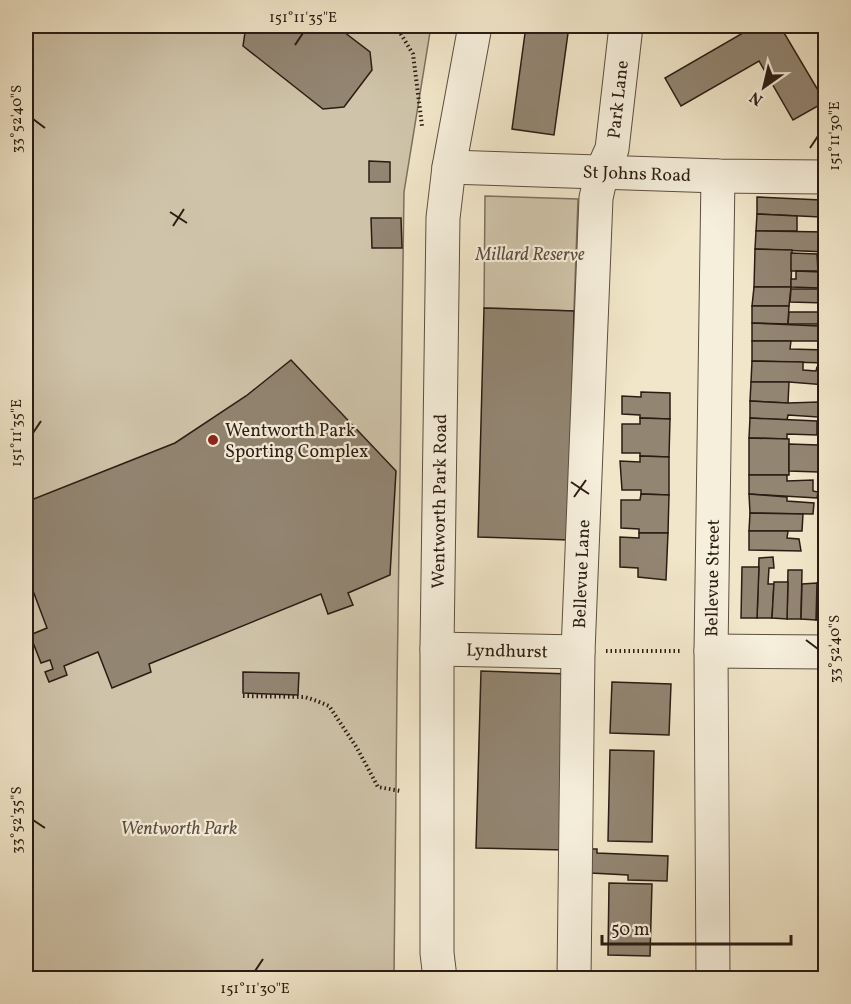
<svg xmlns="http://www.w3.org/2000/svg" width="851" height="1004" font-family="Vollkorn,serif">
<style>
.green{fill:#cfc4aa;stroke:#7d705e;stroke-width:1.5}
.building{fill:#928572;stroke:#2b1c13;stroke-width:1.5}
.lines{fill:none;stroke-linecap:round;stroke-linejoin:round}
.minor-casing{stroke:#5c4e40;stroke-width:35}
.path{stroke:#2b1c13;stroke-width:4;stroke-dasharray:1.5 3;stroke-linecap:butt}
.minor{stroke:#f6efdc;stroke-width:33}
.ticks{fill:none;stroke:#2b1c13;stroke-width:2}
.poi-dot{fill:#8f2418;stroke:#f6efdc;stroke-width:2}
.labels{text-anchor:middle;stroke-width:4.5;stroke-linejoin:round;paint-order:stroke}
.street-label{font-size:18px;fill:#2b1c13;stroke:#f6efdc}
.park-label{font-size:18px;font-style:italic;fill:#5c4e40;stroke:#f6efdc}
.poi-label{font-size:18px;fill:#2b1c13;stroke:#f6efdc;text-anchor:start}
.neatline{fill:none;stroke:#2b1c13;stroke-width:2}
.ticks-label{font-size:15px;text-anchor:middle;fill:#2b1c13}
</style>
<rect width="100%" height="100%" fill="#f1e6c9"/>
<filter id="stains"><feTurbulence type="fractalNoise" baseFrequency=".00333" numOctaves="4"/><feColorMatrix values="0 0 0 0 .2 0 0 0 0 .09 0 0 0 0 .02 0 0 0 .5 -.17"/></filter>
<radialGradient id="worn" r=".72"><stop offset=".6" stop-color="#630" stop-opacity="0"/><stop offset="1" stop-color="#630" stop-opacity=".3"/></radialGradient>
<g class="green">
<polygon points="26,26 431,26 404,192 397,688 394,978 26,978"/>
<polygon points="485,196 578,199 574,311 484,308"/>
</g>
<g class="building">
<polygon points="246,26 336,26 370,52 372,70 344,107 323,109 243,46"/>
<polygon points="526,26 569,26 554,135 512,129"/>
<polygon points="738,26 780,26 825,102 793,120 759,61 681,106 665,78 743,33"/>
<polygon points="369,161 390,162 390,182 369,182"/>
<polygon points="757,197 821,200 821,217 757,214"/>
<polygon points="757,214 797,216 797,231 756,231"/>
<polygon points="371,218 401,218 402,248 372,248"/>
<polygon points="756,231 826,232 826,252 755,249"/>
<polygon points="755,249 792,250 791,287 754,287"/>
<polygon points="791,253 817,254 818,271 791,271"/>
<polygon points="796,271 821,272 820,288 791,287 791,279 796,279"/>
<polygon points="754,287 791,287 789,306 752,306"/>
<polygon points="791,289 826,289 826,303 790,302"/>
<polygon points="752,306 789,306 788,324 752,323"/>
<polygon points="484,308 574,311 569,540 478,537"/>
<polygon points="822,310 826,310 826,328 821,327"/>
<polygon points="789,312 819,312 818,324 788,324"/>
<polygon points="752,323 819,326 818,341 752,341"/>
<polygon points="752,341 791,341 790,349 826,350 826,363 752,361"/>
<polygon points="291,360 396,471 390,575 348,593 353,605 328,614 321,594 149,664 151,672 112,688 98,652 64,666 67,675 49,682 45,672 53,669 50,660 41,663 30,635 47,628 26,572 26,502 175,443 246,396"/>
<polygon points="752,361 803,362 803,370 816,371 817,367 826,368 826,385 789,382 751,382"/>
<polygon points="751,382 789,382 788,403 750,401"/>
<polygon points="641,392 670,393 670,419 640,418 640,415 622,414 622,396 641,397"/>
<polygon points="750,401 788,403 818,402 818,417 788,415 787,420 750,418"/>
<polygon points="640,418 670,419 669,457 640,456 640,453 622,453 622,424 640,424"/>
<polygon points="750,418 817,421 817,435 787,434 787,439 749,438"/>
<polygon points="749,438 789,439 789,475 749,475"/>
<polygon points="789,444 818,445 818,472 789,471"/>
<polygon points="640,456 669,457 669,495 641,494 641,490 622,490 620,461 640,462"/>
<rect x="818" y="460" width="8" height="12"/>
<polygon points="749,475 787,475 787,481 813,480 813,491 818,492 817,498 749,494"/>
<polygon points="641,494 669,495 668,533 639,533 639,529 621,528 621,500 640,500"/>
<polygon points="749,494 787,497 787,501 814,503 813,514 750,513"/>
<polygon points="750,513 803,514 802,531 749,531"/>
<polygon points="749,531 788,531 787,538 799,539 801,551 749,550"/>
<polygon points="639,533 668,533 666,580 638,577 638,568 620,567 620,537 639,538"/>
<polygon points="773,557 774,568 769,568 768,584 774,584 772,618 757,618 759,558"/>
<polygon points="742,567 759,567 757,618 741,618"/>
<polygon points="788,570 802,570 801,619 787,619"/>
<polygon points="774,582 788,582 787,619 772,618"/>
<polygon points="817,583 826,583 826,620 816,620"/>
<polygon points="817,583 816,620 801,619 802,584"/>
<polygon points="481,671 571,674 566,850 476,848"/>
<polygon points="243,672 299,673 298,695 243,693"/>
<polygon points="612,682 671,684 669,735 610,733"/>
<polygon points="610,750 654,751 652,842 608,841"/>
<polygon points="591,849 597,849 597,853 668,856 667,881 628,880 628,875 591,873"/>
<polygon points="609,883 652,884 650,956 608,955"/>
</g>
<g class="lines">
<defs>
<g id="minor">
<path id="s1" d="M 449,167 L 718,176 L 826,177"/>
<path id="s2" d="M 437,649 L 578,652"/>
<polyline points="711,651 826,652"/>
<path id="s3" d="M 440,978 L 437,953 L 437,649 L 443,218 L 449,167 L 475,26"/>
<path id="s4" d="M 574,978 L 578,652 L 596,198 L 602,171 L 612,149 L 626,26"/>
<path id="s5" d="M 713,978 L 711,651 L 718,176"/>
</g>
</defs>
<use href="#minor" class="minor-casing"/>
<g class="path">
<polyline points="396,26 413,54 422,126"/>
<polyline points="606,651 682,651"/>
<polyline points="243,696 305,697 317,701 329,706 357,748 378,787 401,791"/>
</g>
<use href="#minor" class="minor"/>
</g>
<path class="ticks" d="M 295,45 L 303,33M 33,119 L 45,128M 810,148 L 818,136M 170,212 L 187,223M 173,226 L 184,209M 33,433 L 41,421M 571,482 L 589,494M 574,497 L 586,480M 806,640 L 818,649M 33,820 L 45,828M 255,971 L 263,959"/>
<circle class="poi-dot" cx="213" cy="440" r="6"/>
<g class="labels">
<g class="street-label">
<text dy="6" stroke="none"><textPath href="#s4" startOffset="882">Park Lane</textPath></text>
<text dy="6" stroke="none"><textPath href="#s1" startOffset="188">St Johns Road</textPath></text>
<text dy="6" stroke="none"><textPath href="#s3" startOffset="477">Wentworth Park Road</textPath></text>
<text dy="6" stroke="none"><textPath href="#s4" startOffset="404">Bellevue Lane</textPath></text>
<text dy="6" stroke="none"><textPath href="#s5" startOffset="400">Bellevue Street</textPath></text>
<text dy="6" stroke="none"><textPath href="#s2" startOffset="70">Lyndhurst</textPath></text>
</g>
<g class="park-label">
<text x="530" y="260">Millard Reserve</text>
<text x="179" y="834">Wentworth Park</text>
</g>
<g class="poi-label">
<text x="225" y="436">Wentworth Park<tspan x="225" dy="21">Sporting Complex</tspan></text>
</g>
</g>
<rect width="851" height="1004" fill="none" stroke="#f1e6c9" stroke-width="66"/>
<g transform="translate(764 87) rotate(214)" stroke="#f6efdc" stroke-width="4.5" paint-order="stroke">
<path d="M0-4.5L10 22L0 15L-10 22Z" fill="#2b1c13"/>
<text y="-9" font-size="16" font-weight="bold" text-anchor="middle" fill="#2b1c13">N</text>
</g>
<path d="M602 935v9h189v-9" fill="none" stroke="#2b1c13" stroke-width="3"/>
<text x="611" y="935" font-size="18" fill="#2b1c13" stroke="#f6efdc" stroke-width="4.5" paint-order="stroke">50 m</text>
<rect x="33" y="33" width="785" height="938" class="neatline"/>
<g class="ticks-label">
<text x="303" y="22">151°11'35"E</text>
<text transform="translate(16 119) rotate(-90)" y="5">33°52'40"S</text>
<text transform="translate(834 136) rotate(-90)" y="5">151°11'30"E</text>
<text transform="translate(16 433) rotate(-90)" y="5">151°11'35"E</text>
<text transform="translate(834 649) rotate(-90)" y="5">33°52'40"S</text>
<text transform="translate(16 820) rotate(-90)" y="5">33°52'35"S</text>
<text x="255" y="993">151°11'30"E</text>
</g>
<rect width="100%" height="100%" filter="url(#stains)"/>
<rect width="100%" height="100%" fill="url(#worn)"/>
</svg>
